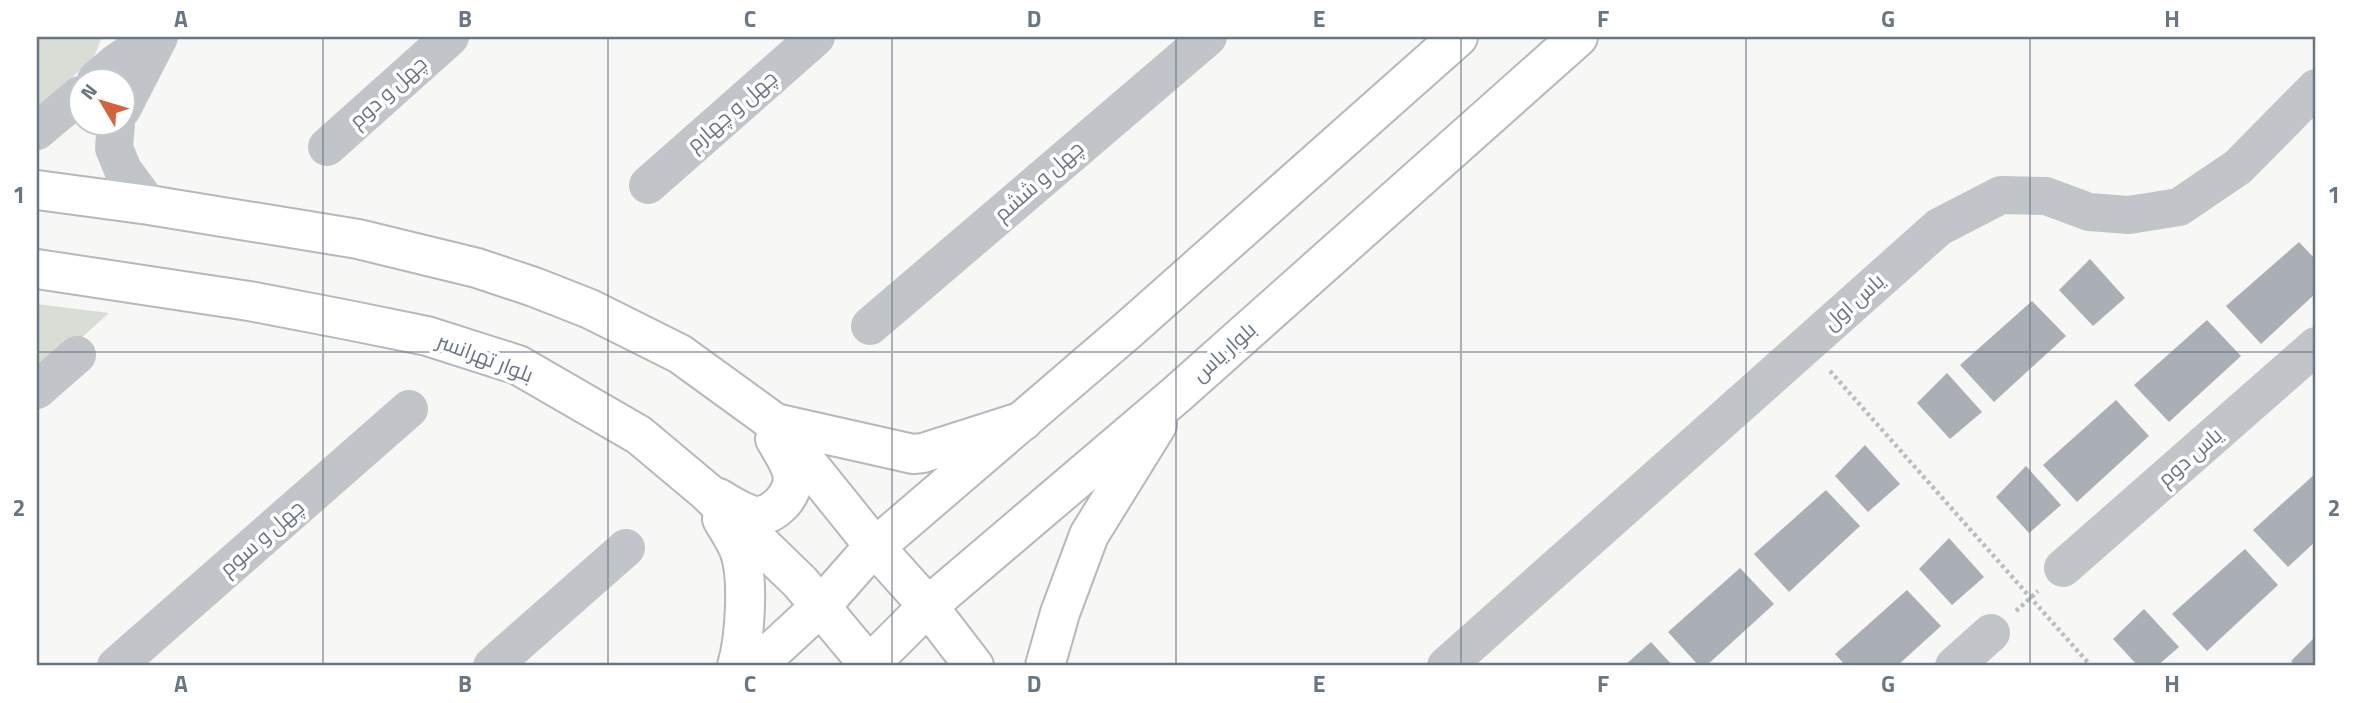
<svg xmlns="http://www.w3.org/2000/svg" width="2353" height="703" font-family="'Titillium Web',Cairo,sans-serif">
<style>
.green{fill:#d8ded6}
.building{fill:#a9afb5}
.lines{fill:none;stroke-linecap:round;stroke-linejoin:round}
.major-casing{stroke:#b5b8bc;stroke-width:42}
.path{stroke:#bbbdc0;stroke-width:4.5;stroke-dasharray:3.5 3.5;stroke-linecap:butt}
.minor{stroke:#c1c4c8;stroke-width:38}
.major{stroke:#fff;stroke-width:38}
.grid{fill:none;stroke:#697683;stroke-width:2;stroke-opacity:0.55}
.labels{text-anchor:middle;stroke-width:7;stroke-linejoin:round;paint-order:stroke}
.street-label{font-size:21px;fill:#697683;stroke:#fff}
.neatline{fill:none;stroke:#697683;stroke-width:2.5}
.grid-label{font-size:23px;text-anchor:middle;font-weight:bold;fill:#697683}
</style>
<rect width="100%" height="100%" fill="#f7f7f5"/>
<g class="green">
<polygon points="37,37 102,37 94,57 37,110"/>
<polygon points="37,304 109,313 37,378"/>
</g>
<g class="building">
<polygon points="2299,242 2316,260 2316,293 2261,344 2226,306"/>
<polygon points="2090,259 2125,298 2093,326 2059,290"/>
<polygon points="2032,301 2066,336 1994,402 1960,365"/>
<polygon points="2207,320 2241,356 2169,422 2134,385"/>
<polygon points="1947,373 1982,412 1950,439 1917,403"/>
<polygon points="2116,400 2149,436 2077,502 2043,465"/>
<polygon points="1865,445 1900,484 1868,512 1835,476"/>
<polygon points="2026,466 2061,505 2029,533 1996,497"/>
<polygon points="2316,473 2316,541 2288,567 2253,530"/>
<polygon points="1826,490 1860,526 1789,592 1754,554"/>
<polygon points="1949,538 1984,577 1952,605 1919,569"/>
<polygon points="2245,549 2278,585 2207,651 2172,614"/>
<polygon points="1740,568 1774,604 1706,666 1699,666 1668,632"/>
<polygon points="1907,590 1941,626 1897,666 1846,666 1835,654"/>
<polygon points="2144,609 2179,647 2157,666 2138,666 2113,639"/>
<polygon points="2316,636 2316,666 2296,666 2291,661"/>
<polygon points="1651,642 1673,666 1624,666"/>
</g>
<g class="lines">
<defs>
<g id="major">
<polyline points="37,190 149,205 358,239 477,268 534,287 590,309 680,354 775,423 913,454 923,453 1023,421"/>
<polyline points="37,269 249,301 348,320 427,336 518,365 639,435 707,492 800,582 870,666"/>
<polyline points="775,423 875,547 928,606 974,666"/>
<path d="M 718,498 C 729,504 746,516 759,516 C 768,515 776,509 782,503 C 803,479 789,463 775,439"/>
<path d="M 722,519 C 728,529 736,541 740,552 C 749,580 745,639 737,666"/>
<polyline points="756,666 821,606 866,555 1128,330 1458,37"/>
<polyline points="868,666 928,606 1176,395 1578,37"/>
<polyline points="1045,666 1060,613 1089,535 1157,425"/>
</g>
</defs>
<use href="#major" class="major-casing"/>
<g class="path">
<polyline points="1830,371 2091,666"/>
<polyline points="2016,611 2038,591"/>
<polyline points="2237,666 2238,666"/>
</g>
<g class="minor">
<polyline points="96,80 117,62 154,37"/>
<polyline points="122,109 159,37"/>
<polyline points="116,122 114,148 123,170 149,205"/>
<polyline points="37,131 80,95"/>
<polyline points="327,147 450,37"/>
<polyline points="648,185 816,37"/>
<polyline points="870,326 1208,37"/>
<polyline points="37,390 77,355"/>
<polyline points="2063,568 2316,346"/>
<polyline points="116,666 409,409"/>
<polyline points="492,666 626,548"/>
<polyline points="1446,666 1939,227 2001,195 2046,196 2089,212 2129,215 2179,207 2238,167 2316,88"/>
<polyline points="1954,666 1991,633"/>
</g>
<use href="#major" class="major"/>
</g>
<path class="grid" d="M 323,37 L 323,666M 608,37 L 608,666M 892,37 L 892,666M 1176,37 L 1176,666M 1461,37 L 1461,666M 1746,37 L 1746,666M 2030,37 L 2030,666M 37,352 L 2316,352"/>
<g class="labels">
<g class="street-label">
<text transform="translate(388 92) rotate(-42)" y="7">چهل و دوم</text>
<text transform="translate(732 111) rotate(-41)" y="7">چهل و چهارم</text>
<text transform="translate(1039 181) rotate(-41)" y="7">چهل و ششم</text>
<text transform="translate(1854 302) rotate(-42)" y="7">یاس اول</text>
<text transform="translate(1224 352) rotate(-42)" y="7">بلوار یاس</text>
<text transform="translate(485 358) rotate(21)" y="7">بلوار تهرانسر</text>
<text transform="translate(2190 457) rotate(-41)" y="7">یاس دوم</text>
<text transform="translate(262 538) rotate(-41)" y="7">چهل و سوم</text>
</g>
</g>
<rect width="2353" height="703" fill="none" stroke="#ffffff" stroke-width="77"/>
<g transform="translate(102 102) rotate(308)"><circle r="33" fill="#ffffff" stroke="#c3c8cd" stroke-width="2"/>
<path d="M0-5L12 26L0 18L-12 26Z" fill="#d36439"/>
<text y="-10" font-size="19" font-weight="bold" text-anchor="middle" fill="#697683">N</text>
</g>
<rect x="38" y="38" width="2276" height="626" class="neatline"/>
<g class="grid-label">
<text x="181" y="27">A</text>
<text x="465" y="27">B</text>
<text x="750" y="27">C</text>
<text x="1034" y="27">D</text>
<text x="1319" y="27">E</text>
<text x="1603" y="27">F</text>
<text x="1888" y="27">G</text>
<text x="2172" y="27">H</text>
<text x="19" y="203">1</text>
<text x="2334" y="203">1</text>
<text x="19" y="516">2</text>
<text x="2334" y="516">2</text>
<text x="181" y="692">A</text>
<text x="465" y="692">B</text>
<text x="750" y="692">C</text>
<text x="1034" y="692">D</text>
<text x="1319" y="692">E</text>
<text x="1603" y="692">F</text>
<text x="1888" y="692">G</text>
<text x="2172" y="692">H</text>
</g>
</svg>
